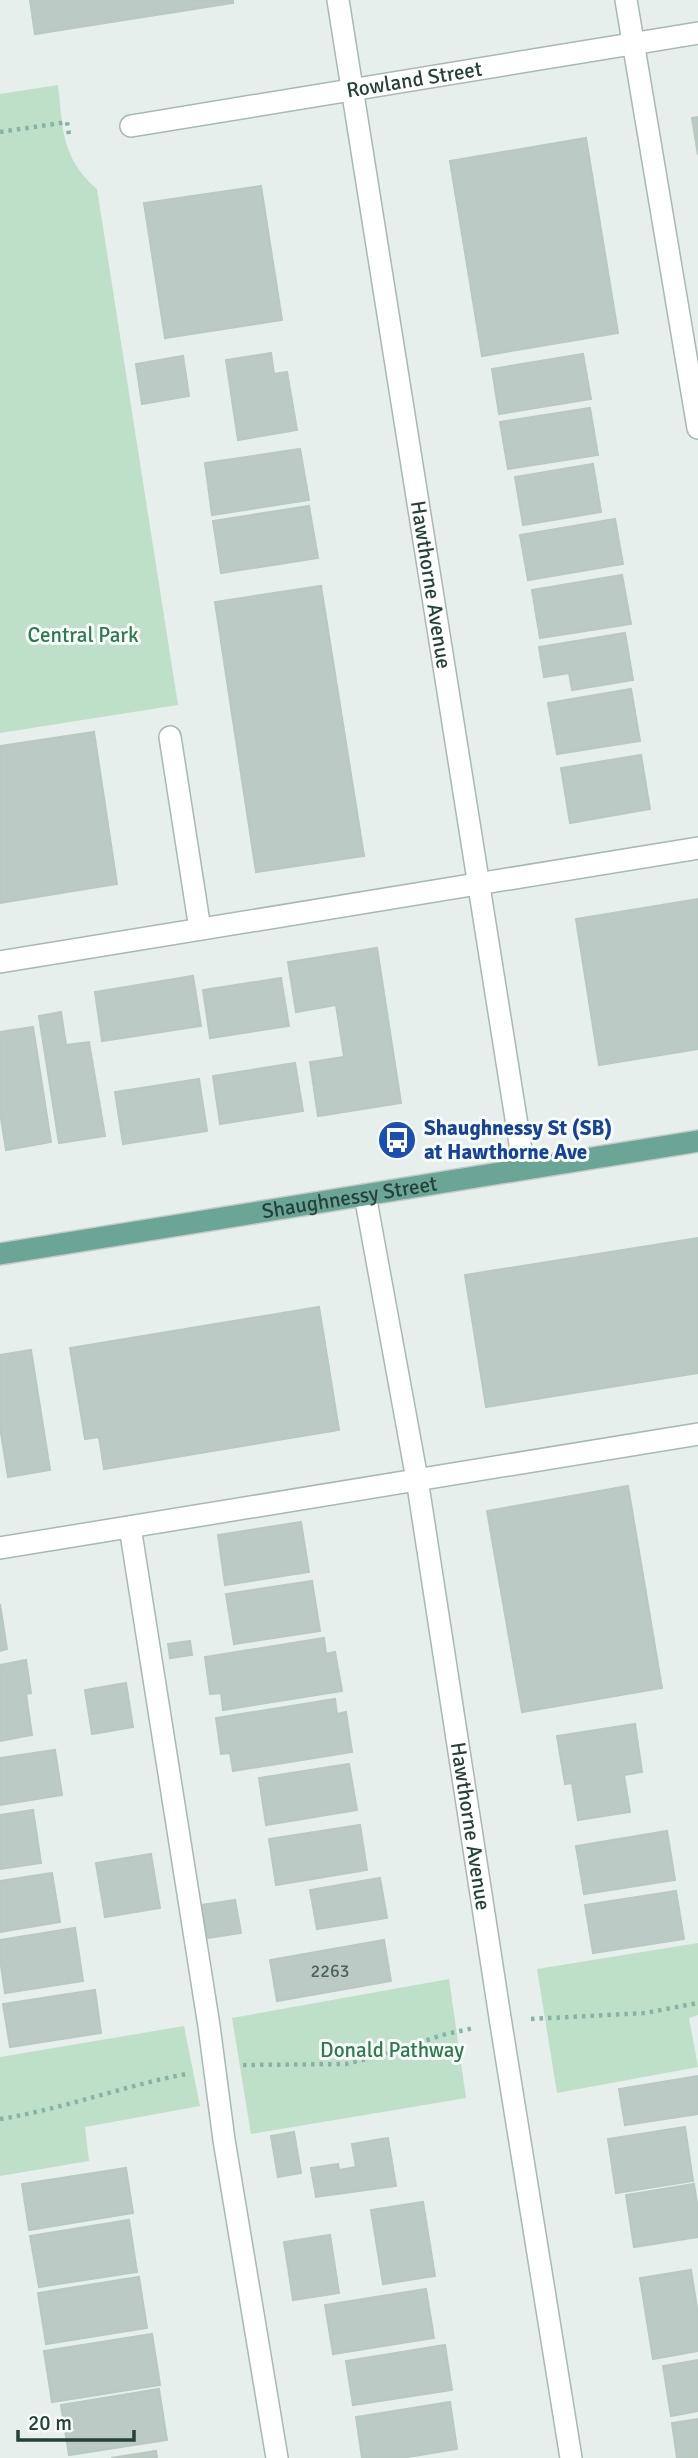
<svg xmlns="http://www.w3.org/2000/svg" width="698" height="2458" font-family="Signika,sans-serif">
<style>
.green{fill:#bfe0c8}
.building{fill:#bbcac4;stroke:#b8c9c2;stroke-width:2}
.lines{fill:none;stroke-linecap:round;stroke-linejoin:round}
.minor-casing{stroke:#a8b8b2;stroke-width:24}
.major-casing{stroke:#c2cac8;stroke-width:24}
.path{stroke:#86b3a5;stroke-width:4.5;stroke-dasharray:3.5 5;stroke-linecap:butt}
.minor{stroke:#fff;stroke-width:21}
.major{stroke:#6aa596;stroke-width:21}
.labels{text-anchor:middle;stroke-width:6;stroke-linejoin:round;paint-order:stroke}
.number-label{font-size:18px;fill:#4a645c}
.street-label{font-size:21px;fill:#24423a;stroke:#f7fbf9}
.park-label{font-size:21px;fill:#2d7a4b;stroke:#f7fbf9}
.transit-label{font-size:21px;font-weight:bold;fill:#164399;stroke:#f7fbf9;text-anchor:start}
</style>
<rect width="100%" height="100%" fill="#e6efeb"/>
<g class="green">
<path d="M 58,85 C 63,129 61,158 97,189 L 178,705 L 0,733 L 0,94 Z"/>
<polygon points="698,1943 698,2015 689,2018 698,2067 557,2093 537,1969"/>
<polygon points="449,1979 466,2098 251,2134 232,2018"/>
<polygon points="184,2026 200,2106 85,2127 89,2161 0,2176 0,2057"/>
</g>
<g class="building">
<polygon points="30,0 233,0 233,3 35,34"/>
<polygon points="698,117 698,155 692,118"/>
<polygon points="586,138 618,333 482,356 450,161"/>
<polygon points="261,186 282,320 165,338 144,203"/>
<polygon points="271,353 274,374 287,372 297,430 238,440 226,360"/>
<polygon points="583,354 591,399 499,414 492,369"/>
<polygon points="183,356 189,396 142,404 136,364"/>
<polygon points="590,408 598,455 508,469 500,422"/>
<polygon points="300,449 309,500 212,515 205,463"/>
<polygon points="593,464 601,512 523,525 515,477"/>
<polygon points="309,506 318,558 221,573 213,521"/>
<polygon points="615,519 623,564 528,580 520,535"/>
<polygon points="622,575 631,624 540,638 532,590"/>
<polygon points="321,586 364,856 256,872 215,602"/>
<polygon points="625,633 633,680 572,690 569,673 544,677 539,647"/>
<polygon points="631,689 640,741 557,754 548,703"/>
<polygon points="94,732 117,884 0,903 0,746"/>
<polygon points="641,755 650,809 570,823 561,768"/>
<polygon points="698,899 698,1049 599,1065 576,919"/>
<polygon points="377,948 401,1103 318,1116 310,1062 344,1057 336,1005 296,1012 288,962"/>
<polygon points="193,976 201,1026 102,1041 95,992"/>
<polygon points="281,978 289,1026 210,1038 203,990"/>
<polygon points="61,1012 66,1045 89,1042 105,1136 59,1143 39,1016"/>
<polygon points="33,1027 51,1142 6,1150 0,1112 0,1032"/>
<polygon points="295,1063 303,1111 220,1124 213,1076"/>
<polygon points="199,1079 207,1131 123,1144 115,1092"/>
<polygon points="698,1238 698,1373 486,1407 465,1275"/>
<polygon points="319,1307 339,1430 104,1469 99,1437 85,1439 70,1348"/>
<polygon points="31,1350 50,1470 8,1477 0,1427 0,1355"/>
<polygon points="628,1486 662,1688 522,1712 487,1511"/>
<polygon points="301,1522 309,1572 225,1585 218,1535"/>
<polygon points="312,1581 320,1631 234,1644 226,1594"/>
<polygon points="0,1604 7,1649 0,1651"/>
<polygon points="324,1638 326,1654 335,1652 342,1691 223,1710 221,1693 210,1694 205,1657"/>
<polygon points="190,1641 192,1655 170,1658 168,1644"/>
<polygon points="26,1660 31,1693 26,1694 32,1735 0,1741 0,1665"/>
<polygon points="126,1683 133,1727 92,1734 85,1690"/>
<polygon points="335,1699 337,1714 346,1712 352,1752 233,1771 230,1753 221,1754 216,1718"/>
<polygon points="635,1724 642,1772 624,1775 630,1812 578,1820 572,1783 565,1784 557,1736"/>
<polygon points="55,1750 62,1795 0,1805 0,1758"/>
<polygon points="349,1764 357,1810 266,1825 259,1778"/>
<polygon points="33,1810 41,1863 0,1869 0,1815"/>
<polygon points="360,1825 367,1870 276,1885 269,1839"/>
<polygon points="667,1831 675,1880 584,1894 576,1846"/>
<polygon points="151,1854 160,1908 105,1917 96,1863"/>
<polygon points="52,1873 60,1922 0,1932 0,1881"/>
<polygon points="380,1878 387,1918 317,1929 310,1890"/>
<polygon points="676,1891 684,1939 593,1953 585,1905"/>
<polygon points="235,1900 241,1933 207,1938 201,1905"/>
<polygon points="75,1928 83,1981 5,1993 0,1959 0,1940"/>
<polygon points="384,1940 391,1981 277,2001 270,1960"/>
<polygon points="95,1990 101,2033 10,2047 3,2004"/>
<polygon points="698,2076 698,2114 625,2125 619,2089"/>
<polygon points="685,2127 693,2181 616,2193 608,2139"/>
<polygon points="294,2132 301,2173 278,2177 271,2136"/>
<polygon points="388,2138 396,2186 316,2197 311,2168 338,2164 339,2170 356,2167 352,2144"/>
<polygon points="126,2168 133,2213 29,2230 22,2184"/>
<polygon points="694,2184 698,2210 698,2237 634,2247 626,2195"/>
<polygon points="423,2202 435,2276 383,2284 371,2210"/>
<polygon points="129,2220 137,2272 39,2287 30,2236"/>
<polygon points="330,2235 339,2293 293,2300 284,2242"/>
<polygon points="691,2270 698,2315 698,2351 653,2359 640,2278"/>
<polygon points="139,2277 147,2328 46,2344 38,2293"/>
<polygon points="426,2289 434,2338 333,2354 325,2305"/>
<polygon points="152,2334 160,2385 52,2402 44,2351"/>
<polygon points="445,2345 452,2390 353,2405 346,2361"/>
<polygon points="698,2360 698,2411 671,2416 663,2366"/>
<polygon points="159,2389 167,2440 69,2455 61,2405"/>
<polygon points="450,2402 457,2449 402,2458 362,2458 356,2417"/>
<polygon points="698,2419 698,2458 677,2458 672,2423"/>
<polygon points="156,2451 157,2458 111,2458"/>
</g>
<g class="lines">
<defs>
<g id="minor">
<path id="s1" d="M 338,0 L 524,1169"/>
<polyline points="626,0 698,428"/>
<path id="s2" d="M 131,126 L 698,33"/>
<polyline points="170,737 200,929"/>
<polyline points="0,962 698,848"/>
<path id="s3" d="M 365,1195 L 417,1479 L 501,2024 L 571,2458"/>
<polyline points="130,1527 209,2026 224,2140 277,2458"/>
<polyline points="0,1548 698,1434"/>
</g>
<g id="major">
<path id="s4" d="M 0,1254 L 698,1141"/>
</g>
</defs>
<use href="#minor" class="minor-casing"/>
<use href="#major" class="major-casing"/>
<g class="path">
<polyline points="0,132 67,122 69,135"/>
<polyline points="531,2019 645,2013 698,2003"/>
<polyline points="243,2065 346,2064 387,2054 442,2035 474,2028"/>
<path d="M 0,2119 C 63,2109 123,2086 186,2074"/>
</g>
<use href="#minor" class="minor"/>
<use href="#major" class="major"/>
</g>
<defs>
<symbol id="bus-disc" viewBox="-11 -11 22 22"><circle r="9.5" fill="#1a4fb4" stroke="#f7fbf9"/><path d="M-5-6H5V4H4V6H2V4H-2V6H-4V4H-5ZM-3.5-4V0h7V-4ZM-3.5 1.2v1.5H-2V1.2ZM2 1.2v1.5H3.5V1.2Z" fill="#fff"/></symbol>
</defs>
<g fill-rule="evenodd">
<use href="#bus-disc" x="375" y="1118" width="44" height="44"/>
</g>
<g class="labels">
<g class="number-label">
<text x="330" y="1977">2263</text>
</g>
<g class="street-label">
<text dy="7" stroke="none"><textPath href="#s2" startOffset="287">Rowland Street</textPath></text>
<text dy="7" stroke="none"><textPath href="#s1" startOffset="592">Hawthorne Avenue</textPath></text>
<text dy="7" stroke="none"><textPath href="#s4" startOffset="354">Shaughnessy Street</textPath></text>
<text dy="7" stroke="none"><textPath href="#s3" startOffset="640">Hawthorne Avenue</textPath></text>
</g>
<g class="park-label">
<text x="83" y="642">Central Park</text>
<text x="392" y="2057">Donald Pathway</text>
</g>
<g class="transit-label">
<text x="424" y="1135">Shaughnessy St (SB)<tspan x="424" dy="24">at Hawthorne Ave</tspan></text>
</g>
</g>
<path d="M18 2430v10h116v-10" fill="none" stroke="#24423a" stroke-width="3.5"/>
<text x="28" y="2430" font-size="21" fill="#24423a" stroke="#f7fbf9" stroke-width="5" paint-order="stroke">20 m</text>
</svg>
